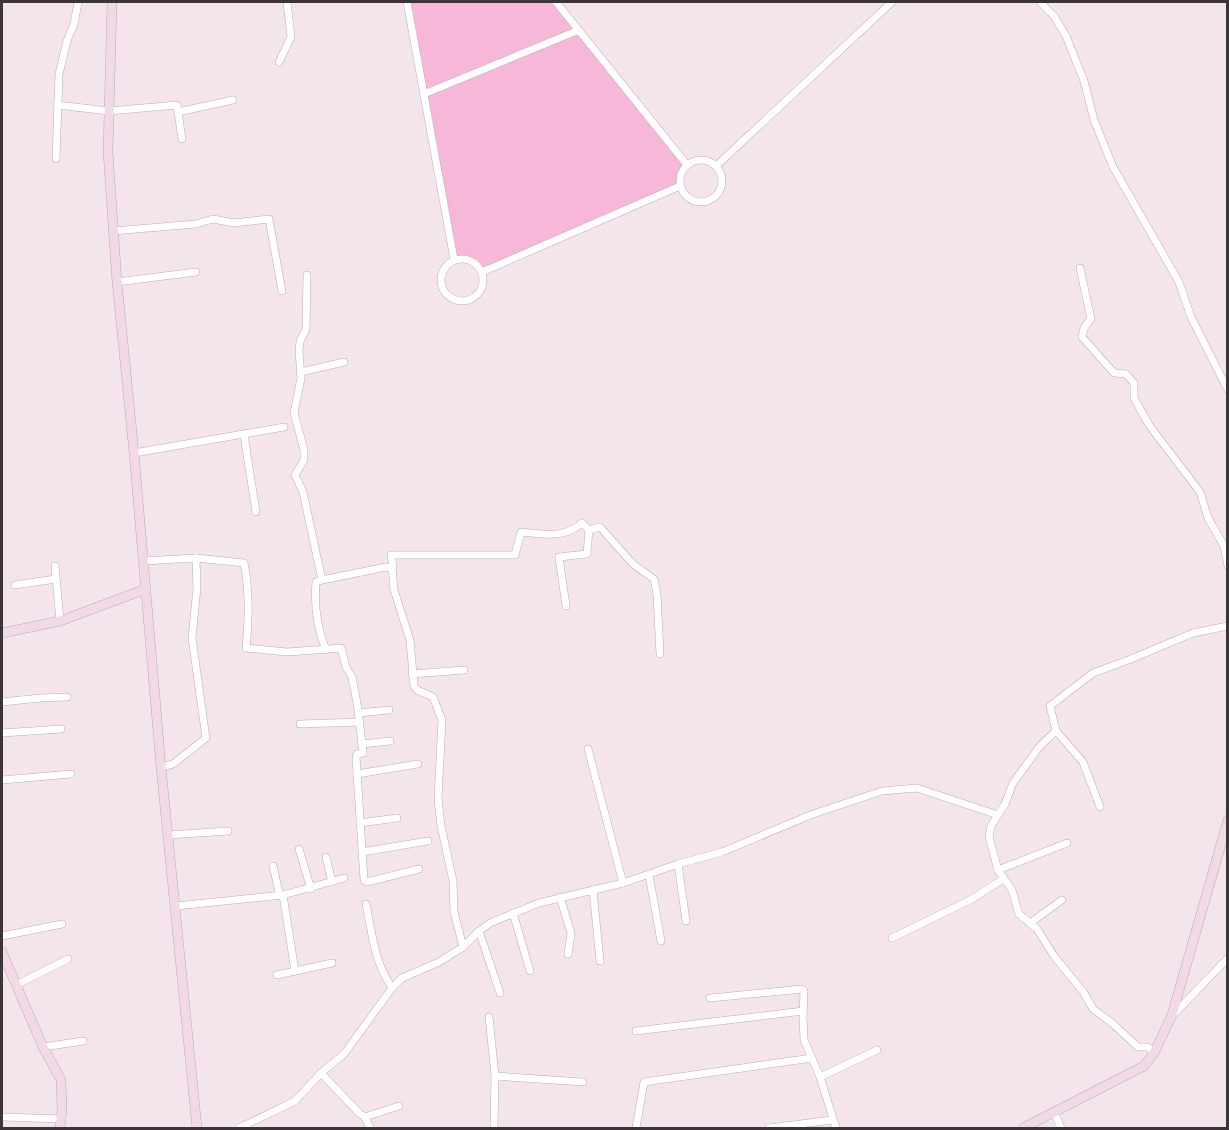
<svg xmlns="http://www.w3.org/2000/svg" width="1229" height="1130" font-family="Spectral,serif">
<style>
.green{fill:#f6b7d9}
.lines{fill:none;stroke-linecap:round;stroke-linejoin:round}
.street-casing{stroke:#bbadb4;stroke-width:8}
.secondary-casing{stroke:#bbadb4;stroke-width:10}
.street{stroke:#fff;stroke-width:7}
.secondary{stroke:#f1d9e6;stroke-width:9}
</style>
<rect width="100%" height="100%" fill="#f4e5ec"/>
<path class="green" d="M 407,2 L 556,2 L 687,165 L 682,171 L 680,186 L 482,272 C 475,261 467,257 454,259 Z"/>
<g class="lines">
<defs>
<g id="street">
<polyline points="407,2 454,259"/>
<polyline points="556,2 687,165"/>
<polyline points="1040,2 1054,16 1066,36 1084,81 1094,120 1113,167 1179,282 1191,317 1228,390"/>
<polyline points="279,62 291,37 287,2"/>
<polyline points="424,94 579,30"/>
<polyline points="57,105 109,111 177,105 182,139"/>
<polyline points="178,112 233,100"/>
<polyline points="56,159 59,74 67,41 74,24 78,2"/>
<circle cx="701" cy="181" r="21"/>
<polyline points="716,166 892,2"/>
<polyline points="113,231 196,224 213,219 234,223 269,219 282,291"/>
<circle cx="462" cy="280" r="21"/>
<polyline points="1080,268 1091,319 1084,328 1082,337 1114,373 1126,374 1134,383 1134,398 1149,425 1200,492 1208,518 1224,546 1228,566"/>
<polyline points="482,272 680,186"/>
<path d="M 307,275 L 306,330 L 300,341 L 299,351 L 301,378 L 294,413 L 304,450 L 304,460 L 295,475 L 303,492 L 322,580 L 316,582 C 314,605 317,628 326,650"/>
<polyline points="117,282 196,272"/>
<polyline points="301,372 344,362"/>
<polyline points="244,435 256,512"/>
<polyline points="134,453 284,427"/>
<path d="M 143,561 L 196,558 L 244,563 C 250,592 249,619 246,648 L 287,652 L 341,648 L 346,667 L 352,677 L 358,709 L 363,753 L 357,754 L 356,757 L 364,880 L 367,882 L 419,869"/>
<polyline points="55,566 60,621"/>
<polyline points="392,567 394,590 410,640 414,686 417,690 433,697 442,720 438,799 441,826 453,881 454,912 463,947"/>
<path d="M 322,580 L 386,567 L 390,568 L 393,566 L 391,555 L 515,555 L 521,532 C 545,534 563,539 582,523 L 589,530 L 600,527 L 633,564 L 654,579 L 657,594 L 660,654"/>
<polyline points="15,585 56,579"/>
<polyline points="566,606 559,557 587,554 589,530"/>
<polyline points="412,674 464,670"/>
<polyline points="2,702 40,698 67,697"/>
<polyline points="359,713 389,710"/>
<polyline points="300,724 360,722"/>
<polyline points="1056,731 1083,762 1100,807"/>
<polyline points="2,733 61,729"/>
<polyline points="362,744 390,741"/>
<polyline points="588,749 623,883"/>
<polyline points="161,767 173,764 206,738 192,638 197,588 196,558"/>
<polyline points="357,774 418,764"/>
<polyline points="2,780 71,774"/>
<polyline points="360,823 397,818"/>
<polyline points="168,835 228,831"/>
<polyline points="299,849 311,889"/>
<polyline points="362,852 428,841"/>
<polyline points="326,857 332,882"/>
<polyline points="678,864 686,921"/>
<polyline points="273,866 280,896"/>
<polyline points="998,870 1067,843"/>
<polyline points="649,875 661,941"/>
<polyline points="593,890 600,961"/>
<polyline points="283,895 295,971"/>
<polyline points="560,897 571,933 568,954"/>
<path d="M 366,904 C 373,937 373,958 392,988"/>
<polyline points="176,906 283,895 344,878"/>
<polyline points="513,913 530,971"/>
<polyline points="1030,923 1062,900"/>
<polyline points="479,931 500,993"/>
<polyline points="2,936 62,924"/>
<polyline points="892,938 972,899 1003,879"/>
<polyline points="277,975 332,963"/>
<polyline points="16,985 68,959"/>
<polyline points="710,998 802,989 804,991 803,1017 804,1040 820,1077 836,1128"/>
<polyline points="1174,1014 1228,958"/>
<polyline points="489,1017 495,1076 494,1128"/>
<polyline points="636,1031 803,1011"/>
<polyline points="43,1047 83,1041"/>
<polyline points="1154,1053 1148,1047 1138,1047 1112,1023 1093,1009 1084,993 1054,956 1037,929 1019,914 1012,890 998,870 989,837 991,826 1005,804 1013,783 1040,746 1056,731 1050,706 1093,673 1131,659 1193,633 1228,626"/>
<polyline points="321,1073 360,1114 365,1117 370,1128"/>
<polyline points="495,1076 583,1082"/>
<polyline points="820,1077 877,1050"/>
<polyline points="1055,1114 1061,1128"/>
<polyline points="2,1117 62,1119"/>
<polyline points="365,1117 399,1106"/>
<polyline points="239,1128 295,1101 321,1073 344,1054 392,988 402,978 439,962 463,947 479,931 490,923 539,903 623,883 678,864 722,852 813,814 882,791 917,788 998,815"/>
<polyline points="636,1128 644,1082 812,1058"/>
<polyline points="769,1128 832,1120"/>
</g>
<g id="secondary">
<polyline points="112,2 108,152 117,282 134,453 161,767 197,1128"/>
<polyline points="2,633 60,621 146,589"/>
<polyline points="2,952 43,1047 61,1080 62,1109 60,1128"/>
<polyline points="1023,1128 1144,1066 1154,1053 1172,1015 1228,820"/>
</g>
</defs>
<use href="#street" class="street-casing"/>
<use href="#secondary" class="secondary-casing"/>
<use href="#street" class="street"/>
<use href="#secondary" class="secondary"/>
</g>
<rect width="1229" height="1130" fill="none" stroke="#3b3538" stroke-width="6"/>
</svg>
